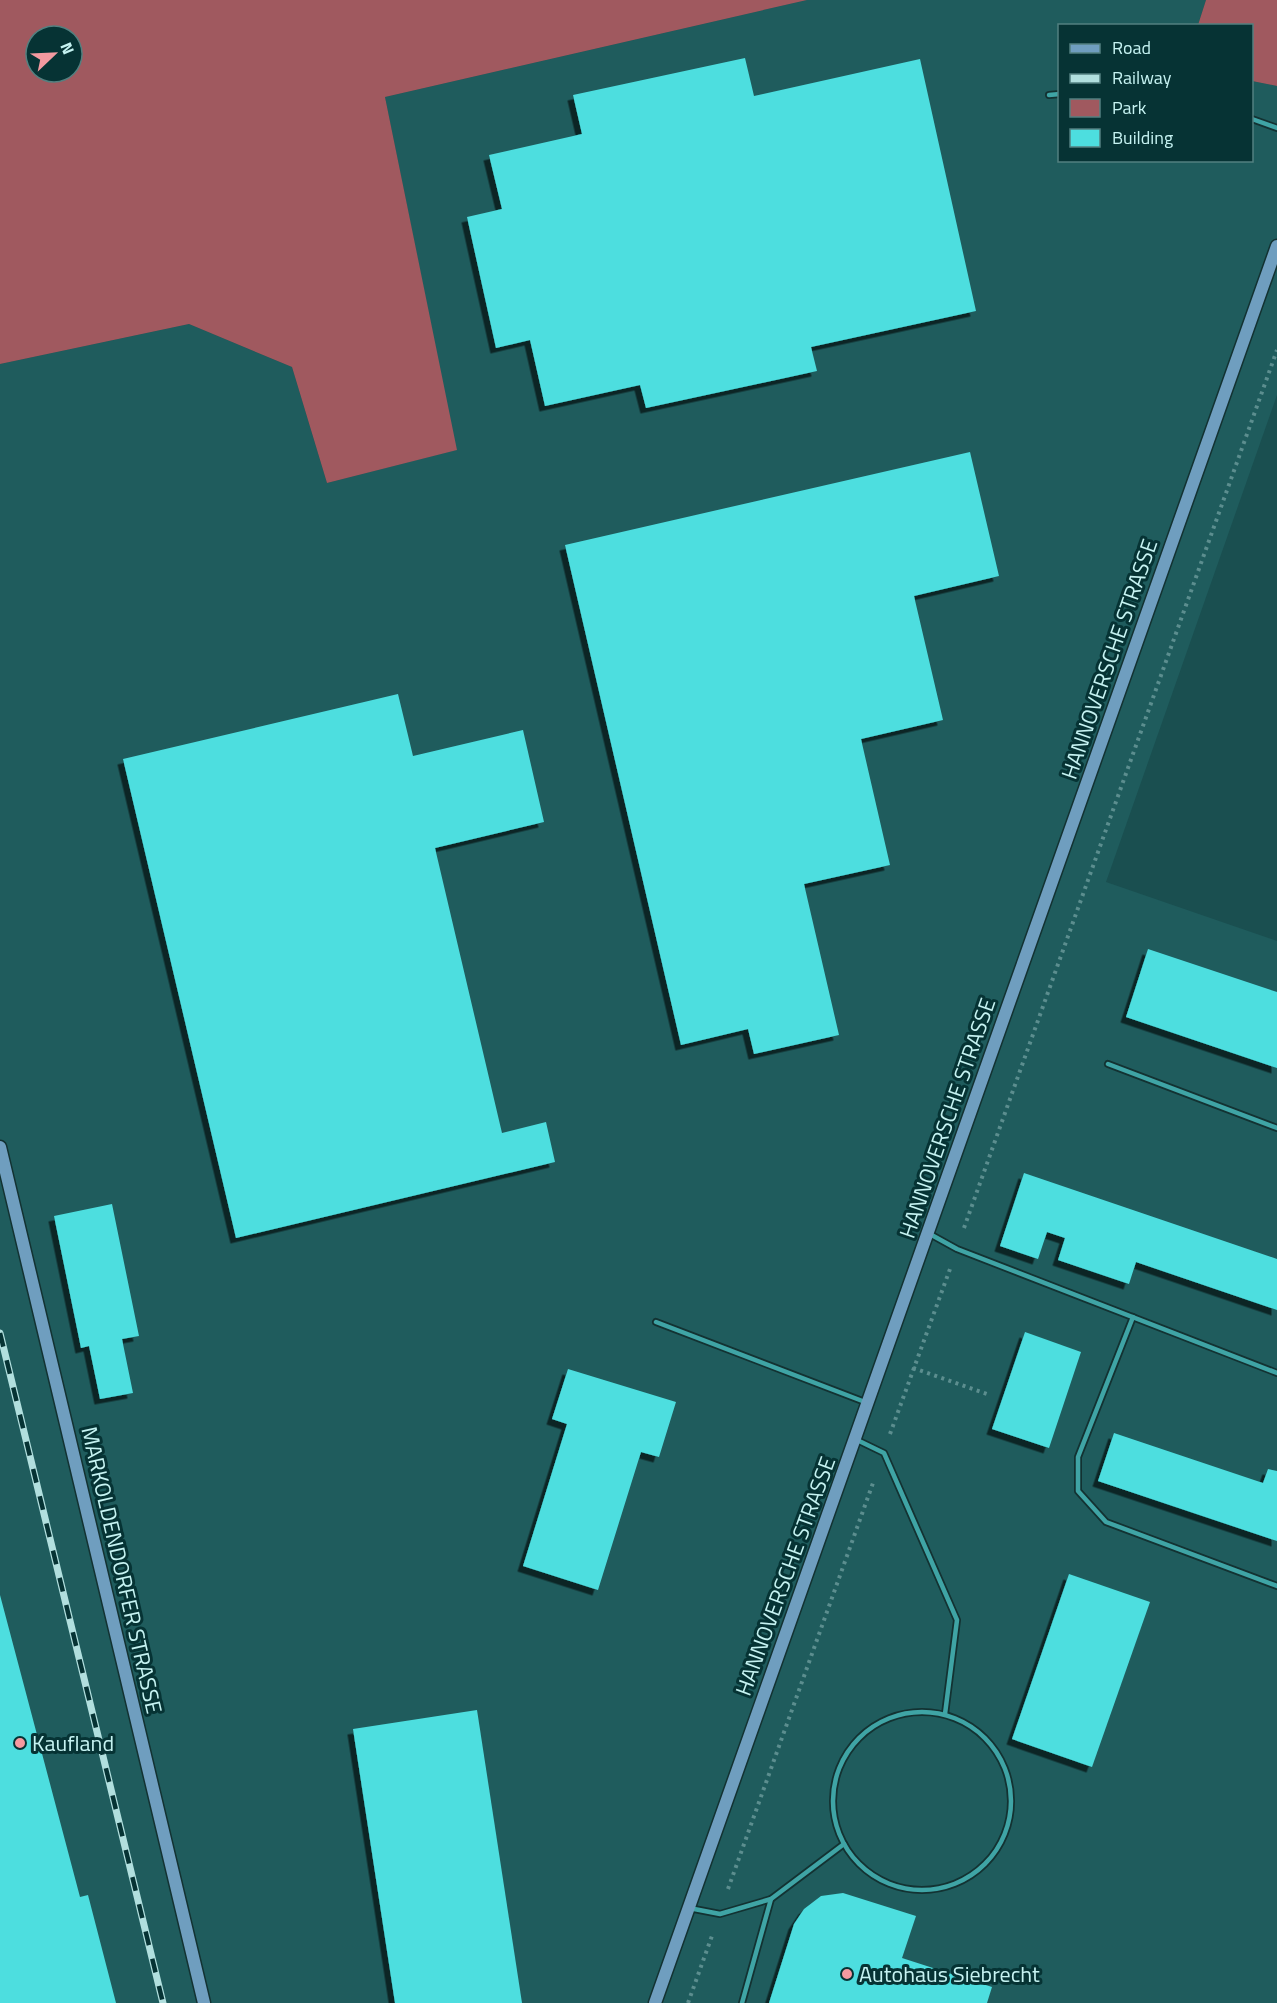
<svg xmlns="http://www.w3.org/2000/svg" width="1277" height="2003" font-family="'Titillium Web',sans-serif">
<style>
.built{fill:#1f5c5d}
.green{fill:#a0595f;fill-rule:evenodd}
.building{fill:#4ddedf;filter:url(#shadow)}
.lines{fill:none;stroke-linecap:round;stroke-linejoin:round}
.service-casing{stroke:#133232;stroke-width:8}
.secondary-casing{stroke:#133232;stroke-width:15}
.path{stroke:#5c8e8f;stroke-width:4;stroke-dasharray:3 4.5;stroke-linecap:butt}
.service{stroke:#3fa4a5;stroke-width:4.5}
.secondary{stroke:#6f9ebf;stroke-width:12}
.rail-casing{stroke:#b1dfde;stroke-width:7}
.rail{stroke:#063334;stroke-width:4.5;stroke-dasharray:14;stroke-linecap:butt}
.poi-dot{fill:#f49aa0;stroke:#063334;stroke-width:2}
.labels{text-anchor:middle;stroke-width:6;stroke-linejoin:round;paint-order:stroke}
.street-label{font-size:22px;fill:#c6f3f2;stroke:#063334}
.poi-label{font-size:22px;fill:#c6f3f2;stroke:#063334;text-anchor:start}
</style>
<defs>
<filter id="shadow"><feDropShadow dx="-5.5" dy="5.5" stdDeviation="0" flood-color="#0009"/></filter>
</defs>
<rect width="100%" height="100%" fill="#1a4f50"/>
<polygon class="built" points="807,0 1206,0 1198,25 1060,26 1060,160 1252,160 1252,81 1277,86 1277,395 1106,882 1277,941 1277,2003 0,2003 0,364 189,324 292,367 327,483 456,450 385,97"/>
<g class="green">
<path d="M 0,0 L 807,0 L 385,97 L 457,450 L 327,483 L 292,367 L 189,324 L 0,364 ZM 36,36 L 72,36 L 72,72 L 36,72 Z"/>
<polygon points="1206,0 1277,0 1277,86 1252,81 1252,26 1198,25"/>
</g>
<g class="building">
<polygon points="745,58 754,96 920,59 976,311 811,347 817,371 646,408 640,385 545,406 530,340 496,348 467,217 502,209 489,155 582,134 573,95"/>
<polygon points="970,452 999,576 914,596 943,720 861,739 890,865 804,884 839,1035 754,1054 748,1029 681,1045 565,545"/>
<polygon points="398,694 413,756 523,730 544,822 435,848 502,1133 546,1122 555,1162 236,1238 123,759"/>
<polygon points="1148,949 1277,992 1277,1068 1126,1017"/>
<polygon points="1024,1173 1277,1259 1277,1310 1136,1262 1129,1284 1058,1260 1065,1238 1047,1232 1038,1259 1000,1246"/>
<polygon points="112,1204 139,1336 122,1339 133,1393 100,1399 89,1346 81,1348 54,1216"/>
<polygon points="1025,1332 1081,1352 1049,1448 992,1429"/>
<polygon points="568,1369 676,1402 659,1457 641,1452 598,1590 523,1566 567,1424 552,1419"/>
<polygon points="1114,1433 1263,1483 1268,1469 1277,1471 1277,1541 1098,1481"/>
<polygon points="1069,1574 1150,1602 1092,1767 1012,1739"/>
<polygon points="0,1595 80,1897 88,1895 116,2003 0,2003"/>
<polygon points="477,1710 522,2003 395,2003 353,1729"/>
<polygon points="843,1893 916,1916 902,1958 992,1987 987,2003 769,2003 794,1924 804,1909 821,1896"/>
</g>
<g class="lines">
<defs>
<g id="service">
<polyline points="1049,95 1060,94"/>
<polyline points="1252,119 1277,128"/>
<polyline points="1108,1064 1277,1128"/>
<polyline points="928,1233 957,1249 1277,1373"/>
<polyline points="1133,1317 1078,1457 1078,1491 1106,1522 1277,1586"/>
<polyline points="656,1322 865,1402"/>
<polyline points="855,1439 884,1453 957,1620 945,1714"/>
<circle cx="922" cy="1801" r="89"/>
<polyline points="689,1908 720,1914 771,1899 844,1844"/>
<polyline points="742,2003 771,1899"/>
</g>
<g id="secondary">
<polyline points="0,1147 204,2003"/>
<polyline points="655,2003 1277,246"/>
</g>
</defs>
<use href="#service" class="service-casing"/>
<use href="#secondary" class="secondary-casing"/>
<g class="path">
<polyline points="964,1228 1277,350"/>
<polyline points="913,1368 987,1394"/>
<polyline points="890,1434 950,1269"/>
<polyline points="728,1889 873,1483"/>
<polyline points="688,2003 713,1933"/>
</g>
<use href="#service" class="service"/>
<use href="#secondary" class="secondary"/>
<defs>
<polyline id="rail" points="0,1333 163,2003"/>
</defs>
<use href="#rail" class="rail-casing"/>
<use href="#rail" class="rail"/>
</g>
<g class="poi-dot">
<circle cx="20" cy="1743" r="6"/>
<circle cx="847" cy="1974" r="6"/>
</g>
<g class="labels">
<g class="street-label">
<text transform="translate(1109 659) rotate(-71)" y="8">HANNOVERSCHE STRASSE</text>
<text transform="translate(947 1118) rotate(-71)" y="8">HANNOVERSCHE STRASSE</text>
<text transform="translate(122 1570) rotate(77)" y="8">MARKOLDENDORFER STRASSE</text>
<text transform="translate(785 1576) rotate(-70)" y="8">HANNOVERSCHE STRASSE</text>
</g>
<g class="poi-label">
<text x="32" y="1751">Kaufland</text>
<text x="859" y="1982">Autohaus Siebrecht</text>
</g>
</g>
<rect x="1058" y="24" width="195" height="138" fill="#063334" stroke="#538080" stroke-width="1.5"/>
<rect x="1070" y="44" width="30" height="9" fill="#6f9ebf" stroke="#538080" stroke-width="1.5"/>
<text x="1112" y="54" font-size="18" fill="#c6f3f2">Road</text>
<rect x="1070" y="74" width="30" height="9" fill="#b1dfde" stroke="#538080" stroke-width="1.5"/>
<text x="1112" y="84" font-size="18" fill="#c6f3f2">Railway</text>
<rect x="1070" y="99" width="30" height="18" fill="#a0595f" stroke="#538080" stroke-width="1.5"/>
<text x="1112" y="114" font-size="18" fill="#c6f3f2">Park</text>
<rect x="1070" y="129" width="30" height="18" fill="#4ddedf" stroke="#538080" stroke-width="1.5"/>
<text x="1112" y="144" font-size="18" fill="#c6f3f2">Building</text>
<g transform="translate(54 54) rotate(67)"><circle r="28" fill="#063334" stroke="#538080" stroke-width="1.5"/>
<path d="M0-4.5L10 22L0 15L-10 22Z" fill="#f49aa0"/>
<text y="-9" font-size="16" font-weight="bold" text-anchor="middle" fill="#c6f3f2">N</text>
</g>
</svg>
